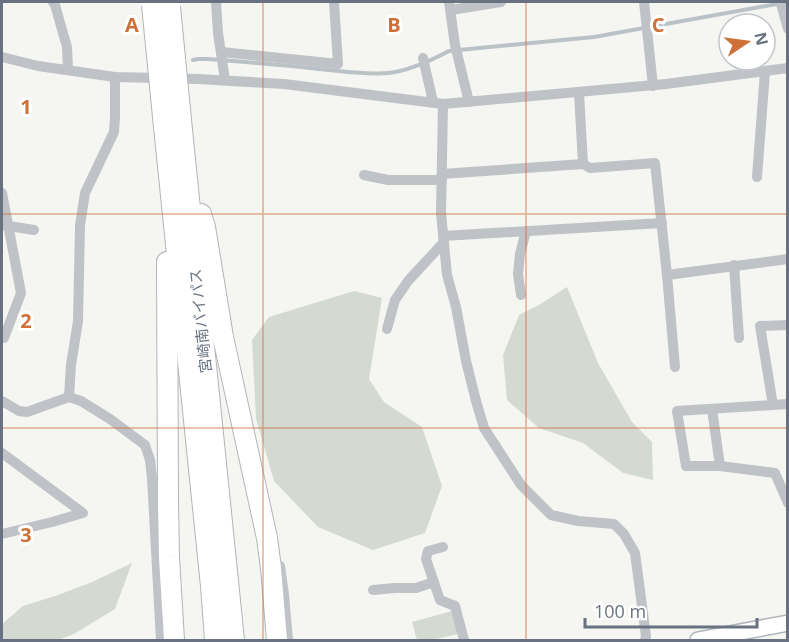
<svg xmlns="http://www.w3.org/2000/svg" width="789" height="642" font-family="'Open Sans','Noto Sans JP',sans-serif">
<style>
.green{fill:#d4dad2}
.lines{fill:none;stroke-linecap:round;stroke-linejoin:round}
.stream{stroke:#bac2c8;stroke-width:4}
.secondary-casing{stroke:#b2b5ba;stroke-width:18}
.highway-casing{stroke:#b2b5b8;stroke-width:22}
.street{stroke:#bfc2c6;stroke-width:10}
.secondary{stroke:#fff;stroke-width:15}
.highway{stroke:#fff;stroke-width:20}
.highway-bridge-casing{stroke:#b2b5b8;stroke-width:22;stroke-linecap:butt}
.highway-bridge{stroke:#fff;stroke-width:20}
.grid{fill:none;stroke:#cf7038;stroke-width:1.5;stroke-opacity:0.55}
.labels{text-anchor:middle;stroke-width:6;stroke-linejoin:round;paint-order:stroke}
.street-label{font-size:15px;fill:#687280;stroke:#fff}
.grid-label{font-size:20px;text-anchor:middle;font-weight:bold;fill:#cf7038;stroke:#fff;stroke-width:6;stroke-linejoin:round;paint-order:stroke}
</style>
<rect width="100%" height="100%" fill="#f5f5f2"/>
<g class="green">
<polygon points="567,287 598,363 632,422 652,442 653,480 623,473 583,443 539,428 507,400 503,355 519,315 539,305"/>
<polygon points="354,291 382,298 369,379 384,402 422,427 442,486 425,533 373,550 318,527 274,481 256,419 252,340 269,317"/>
<polygon points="132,563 115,609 74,634 58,640 2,640 2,624 23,606 58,595 92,582"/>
<polygon points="452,611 458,634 432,640 417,640 412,622"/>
</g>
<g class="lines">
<path class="stream" d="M 193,60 L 198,59 L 208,59 C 245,62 282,65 319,69 C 342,71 366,75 388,73 C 409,71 430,61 449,51 L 594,37 L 788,2"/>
<defs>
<polyline id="secondary" points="698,640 788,623"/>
<g id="highway">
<polyline points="164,127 211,586 215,640"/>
<polyline points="182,130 234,640"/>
<polyline points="201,214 205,227 223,337 267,538 271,568 277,640"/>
<polyline points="167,262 168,502 169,557 174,640"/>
</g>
</defs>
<use href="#secondary" class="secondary-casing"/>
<use href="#highway" class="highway-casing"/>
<g class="street">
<polyline points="53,2 55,5 67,47 68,70"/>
<polyline points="216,2 218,33 225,80"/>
<polyline points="449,2 455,45 469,102"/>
<polyline points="644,2 653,86"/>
<polyline points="782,2 781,4 788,29"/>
<polyline points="451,10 501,2"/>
<polyline points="221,52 338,64 334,2"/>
<polyline points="2,57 38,66 115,77 198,79 284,84 443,104 666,84 788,68"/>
<polyline points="423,58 433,102"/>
<polyline points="579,93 583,164"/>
<polyline points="443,104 441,213 447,275 456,307 466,361 476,401 484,428 521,485 551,515 578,521 614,524 624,534 635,553 646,636 645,640"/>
<polyline points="442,174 583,164 590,168 655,163 667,275 675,367"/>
<polyline points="364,175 388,180 442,180"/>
<polyline points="757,177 765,72"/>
<polyline points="2,193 21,293 4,338 2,337"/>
<polyline points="2,225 34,230"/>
<polyline points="443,236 662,223"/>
<polyline points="734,265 739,338"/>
<polyline points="667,275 788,259"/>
<polyline points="521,295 518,274 520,254 526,231"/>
<polyline points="387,329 395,300 408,281 444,242"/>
<polyline points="69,397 71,365 78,321 80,225 85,193 114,132 115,117 115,77"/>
<polyline points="2,401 19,411 27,412 69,397 81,401 110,419 145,445 150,460 152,478 161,640"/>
<polyline points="788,404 677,411 686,466 720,466 775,473 788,503"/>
<polyline points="773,405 760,326 788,325"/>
<polyline points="712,409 720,466"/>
<polyline points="2,453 83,513 52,522 2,534"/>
<polyline points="443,547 428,551 426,559 440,600 455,606 464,640"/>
<polyline points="280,566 284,595 288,640"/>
<polyline points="373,590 395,588 416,588 434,582"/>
</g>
<use href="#secondary" class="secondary"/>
<use href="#highway" class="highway"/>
<defs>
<g id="highway-bridge">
<polyline points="152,5 164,127"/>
<polyline points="170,7 182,130"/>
</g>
</defs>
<use href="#highway-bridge" class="highway-bridge-casing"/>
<use href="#highway-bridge" class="highway-bridge"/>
</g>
<path class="grid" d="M 263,2 L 263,640M 526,2 L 526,640M 2,214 L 788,214M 2,428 L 788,428"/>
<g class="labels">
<g class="street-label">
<text transform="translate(201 321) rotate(-96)" y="5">宮崎南バイパス</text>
</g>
</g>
<g class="grid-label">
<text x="132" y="32">A</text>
<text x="394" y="32">B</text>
<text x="658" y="32">C</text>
<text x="26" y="114">1</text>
<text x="26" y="328">2</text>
<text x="26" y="542">3</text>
</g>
<rect width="789" height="642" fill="none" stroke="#687280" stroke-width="6"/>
<g transform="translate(747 42) rotate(77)"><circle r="28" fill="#ffffff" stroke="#c3c7cc" stroke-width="1.5"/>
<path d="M0-4.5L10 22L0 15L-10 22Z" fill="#cf7038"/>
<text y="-9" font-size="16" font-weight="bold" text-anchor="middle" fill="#687280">N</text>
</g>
<path d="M585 618v9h172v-9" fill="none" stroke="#687280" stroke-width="3"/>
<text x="594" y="618" font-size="18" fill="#687280" stroke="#ffffff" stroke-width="4.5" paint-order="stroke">100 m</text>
</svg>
